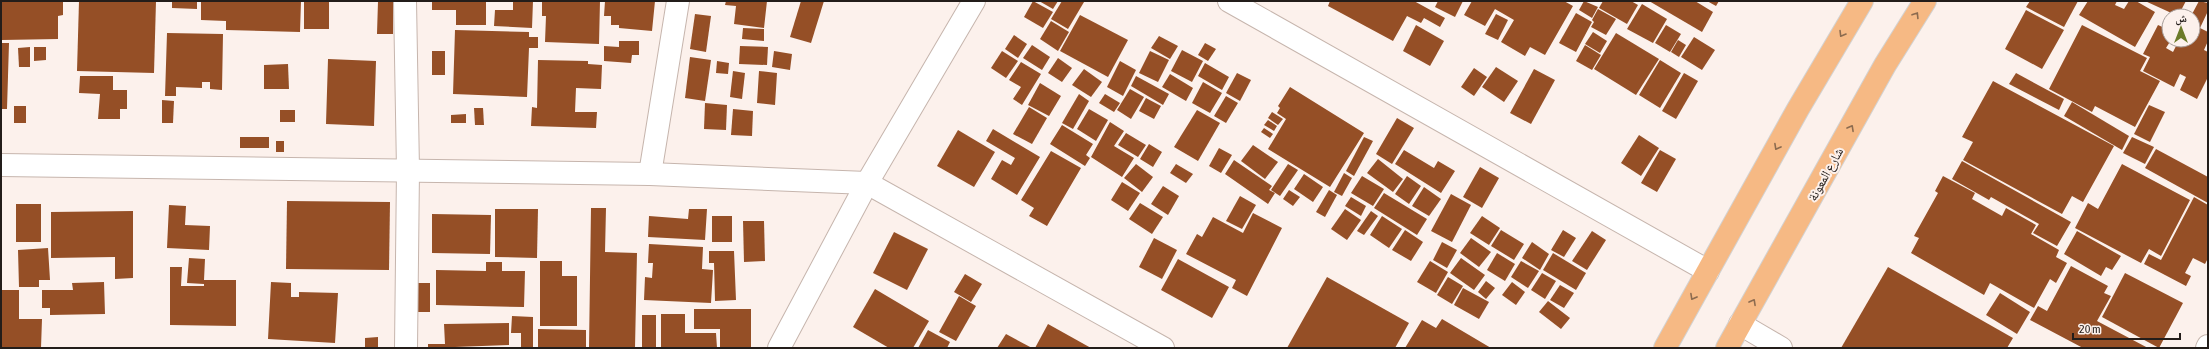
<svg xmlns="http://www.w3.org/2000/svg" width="2209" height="349" font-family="'Asap Condensed','Noto Naskh Arabic',sans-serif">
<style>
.building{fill:#954f26}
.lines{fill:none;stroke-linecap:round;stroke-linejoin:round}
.minor-casing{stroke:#c6b5ad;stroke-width:24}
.highway-casing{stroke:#d3d2d1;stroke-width:24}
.minor{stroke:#fff;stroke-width:22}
.highway{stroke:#f6b984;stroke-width:22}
.oneway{stroke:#8c6b4f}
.labels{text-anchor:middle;stroke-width:4;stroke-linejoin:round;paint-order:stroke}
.street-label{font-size:13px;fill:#231d1a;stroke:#fcf1ec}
</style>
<rect width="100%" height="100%" fill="#fcf1ec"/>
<g class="building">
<polygon points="1,1 63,1 63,15 58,16 58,39 2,40"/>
<polygon points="79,1 156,1 154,73 77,71"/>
<polygon points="172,1 197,1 197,9 172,8"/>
<polygon points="201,1 301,1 300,32 226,30 226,21 201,20"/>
<rect x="304" y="1" width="25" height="28"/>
<polygon points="378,1 393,1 393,34 377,34"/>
<polygon points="432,1 486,1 486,25 456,25 456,10 432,10"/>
<polygon points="519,1 533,1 532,28 494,26 495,10 513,10 513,2"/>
<polygon points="542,1 600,1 599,44 545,42 546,16 542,16"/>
<polygon points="605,1 655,1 652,31 619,28 619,25 611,25 611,16 604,16"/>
<polygon points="726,1 767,1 764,28 734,24 736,6 725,5"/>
<polygon points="801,1 824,1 811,43 790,37"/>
<polygon points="1033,1 1053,12 1043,28 1024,17"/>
<polygon points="1039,1 1058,1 1053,9"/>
<polygon points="1062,1 1084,2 1068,29 1051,19"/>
<polygon points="1330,1 1414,1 1445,18 1440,27 1424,18 1421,23 1407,16 1393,41 1328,6"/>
<polygon points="1438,1 1463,1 1455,17 1435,7"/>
<polygon points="1472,1 1564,1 1573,6 1545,55 1530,47 1525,56 1501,42 1514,20 1495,9 1485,26 1464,15"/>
<polygon points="1584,1 1598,7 1592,18 1579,10"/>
<polygon points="1603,1 1631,1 1638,5 1627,24 1599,8"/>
<polygon points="1649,1 1695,1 1713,12 1702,32"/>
<polygon points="1707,1 1719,1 1716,6"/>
<polygon points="2030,1 2078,1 2064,27 2026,7"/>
<polygon points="2088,1 2117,1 2115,5 2124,9 2129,1 2136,1 2155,12 2135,47 2079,15"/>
<polygon points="2145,1 2186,1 2178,16"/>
<polygon points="2199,1 2208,3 2208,11 2200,28 2208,32 2208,41 2204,50 2208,52 2208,77 2197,99 2180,90 2186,77 2180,74 2174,87 2143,71 2150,57 2143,54 2158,25 2169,30 2169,40 2171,40 2166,48 2173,52 2179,40 2193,40 2193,16 2191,16"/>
<polygon points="1642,4 1667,19 1653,43 1627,29"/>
<polygon points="1598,9 1616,19 1606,35 1591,27 1594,22 1592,20"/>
<polygon points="2026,10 2064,30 2042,69 2005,49"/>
<polygon points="1576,13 1592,22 1576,52 1559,43"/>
<polygon points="695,14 711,16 706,52 690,49"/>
<polygon points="1496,14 1508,20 1498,40 1485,34"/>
<polygon points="1080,15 1128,40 1108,77 1060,51"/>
<polygon points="1051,21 1069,32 1058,51 1040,39"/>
<polygon points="1416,25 1444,41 1430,66 1403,51"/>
<polygon points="1666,25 1681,34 1670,52 1655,43"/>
<polygon points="2082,25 2147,58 2140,71 2160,81 2135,127 2095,106 2092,112 2049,89"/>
<polygon points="743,28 764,29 764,41 742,39"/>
<polygon points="455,30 529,32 529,37 538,37 538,48 529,48 527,97 453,94"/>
<polygon points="1593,32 1607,41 1600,53 1585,44"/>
<polygon points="167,33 223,34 222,90 210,89 210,82 202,82 202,88 176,87 176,96 165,96"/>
<polygon points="1616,33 1659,59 1636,95 1594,69"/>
<polygon points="1014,35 1027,44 1018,58 1005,49"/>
<polygon points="1159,36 1178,46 1170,59 1151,48"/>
<polygon points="1694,37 1715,50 1702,70 1681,57"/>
<polygon points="1678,40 1686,45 1679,57 1671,52"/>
<polygon points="619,41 639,41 639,55 632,55 631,63 604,61 604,46 619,47"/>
<polygon points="1,43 9,43 7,109 1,109"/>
<polygon points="1205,43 1216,49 1208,61 1198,55"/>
<polygon points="1032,45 1050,57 1042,70 1023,58"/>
<polygon points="1585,45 1601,55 1592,70 1576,61"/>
<polygon points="740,46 768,47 767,65 739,64"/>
<polygon points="30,47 30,67 19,67 18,48"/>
<polygon points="34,47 46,47 46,60 34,61"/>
<polygon points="1182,50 1203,61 1192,82 1171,71"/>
<rect x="432" y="51" width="13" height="24"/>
<polygon points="774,51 792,54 790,70 772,67"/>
<polygon points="1002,51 1018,61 1006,78 991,68"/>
<polygon points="1150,51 1169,60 1158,82 1139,73"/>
<polygon points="690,57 711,60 705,101 685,98"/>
<polygon points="1058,58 1072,68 1062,82 1048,73"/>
<polygon points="328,59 376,61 374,126 326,124"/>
<polygon points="538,60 588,61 588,64 602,65 601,89 576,88 575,112 597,112 596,128 531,126 532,107 537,108"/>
<polygon points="1660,60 1681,73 1660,108 1639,95"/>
<polygon points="717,61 729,63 728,74 716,73"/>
<polygon points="1120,61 1136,70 1123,96 1107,87"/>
<polygon points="1021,62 1041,74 1022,105 1013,99 1021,87 1009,80"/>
<polygon points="1205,63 1229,77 1222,90 1198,76"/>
<polygon points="288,64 289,89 264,89 264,65"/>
<polygon points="1496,67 1518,81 1504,102 1482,87"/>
<polygon points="1474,68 1487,77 1474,96 1461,87"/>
<polygon points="1084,69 1102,82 1091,97 1072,85"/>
<polygon points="1534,69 1555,80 1531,124 1510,113"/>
<polygon points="733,71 745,73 742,99 730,97"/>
<polygon points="759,71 777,73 775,105 757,103"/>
<polygon points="1237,73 1251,80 1240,101 1226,93"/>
<polygon points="1684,73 1698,81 1676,119 1662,111"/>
<polygon points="2016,73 2064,99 2059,110 2009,84"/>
<polygon points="1170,74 1193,88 1186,101 1162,87"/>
<polygon points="80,76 113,76 113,90 127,90 127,109 120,109 120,119 98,119 100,94 79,93"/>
<polygon points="1136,76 1169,94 1163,105 1131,86"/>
<polygon points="1993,81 2114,146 2083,202 2072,196 2062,214 1963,160 1973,142 1962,137"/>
<polygon points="1203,82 1222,93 1210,113 1192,103"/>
<polygon points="1040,83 1061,96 1049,116 1028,105"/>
<polygon points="1290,87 1364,133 1330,187 1268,149 1286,119 1277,113 1280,108 1278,106"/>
<polygon points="1130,89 1144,97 1131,119 1117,110"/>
<polygon points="1079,94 1089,101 1073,129 1062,123"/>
<polygon points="1105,94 1120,103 1114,112 1099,103"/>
<polygon points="1226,96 1238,103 1226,123 1214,116"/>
<polygon points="1146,98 1161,106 1154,119 1139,111"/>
<polygon points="162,100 174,101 173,123 162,123"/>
<polygon points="2072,102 2129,136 2122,150 2064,116"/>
<polygon points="705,103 727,105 726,130 704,129"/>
<polygon points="2149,105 2165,112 2150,142 2134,134"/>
<rect x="14" y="106" width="12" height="17"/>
<polygon points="1029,107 1047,118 1032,144 1013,134"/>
<polygon points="474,108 483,108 484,125 475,125"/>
<polygon points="733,109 753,111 752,136 731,135"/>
<polygon points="1089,109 1108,120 1096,141 1077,129"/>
<rect x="280" y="110" width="15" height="12"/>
<polygon points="1197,110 1220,123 1198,161 1174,147"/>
<polygon points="1272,112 1283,119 1278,125 1268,118"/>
<polygon points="466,114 466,123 451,123 451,115"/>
<polygon points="1397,118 1414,128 1392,164 1376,154"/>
<polygon points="1268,120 1277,126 1274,131 1264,125"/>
<polygon points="1110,122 1124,131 1114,146 1134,158 1122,177 1091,157"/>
<polygon points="1062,125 1093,144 1086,155 1090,158 1085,166 1050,144"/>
<polygon points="1264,128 1273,134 1270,138 1261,132"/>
<polygon points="993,129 1040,157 1017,195 991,179 1002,160 1011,165 1015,158 986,141"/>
<polygon points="958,130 995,152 974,187 937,166"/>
<polygon points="1126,133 1146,145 1138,157 1118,145"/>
<polygon points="1639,135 1659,148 1641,176 1621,163"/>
<rect x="240" y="137" width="29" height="11"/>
<polygon points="1364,137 1373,141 1354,176 1346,171"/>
<polygon points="2132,137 2154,147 2145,164 2123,153"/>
<rect x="276" y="141" width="8" height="11"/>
<polygon points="1149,144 1162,152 1153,167 1140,159"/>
<polygon points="1253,145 1278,162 1265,179 1241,161"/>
<polygon points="1219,148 1232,155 1221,173 1209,166"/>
<polygon points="2156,149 2208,177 2208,203 2145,168"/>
<polygon points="1404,150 1434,168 1438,161 1455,171 1441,193 1395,164"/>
<polygon points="1660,150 1676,159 1657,192 1641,183"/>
<polygon points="1051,151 1081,168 1047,226 1029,216 1034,208 1021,200"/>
<polygon points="1378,159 1403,179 1393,192 1367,173"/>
<polygon points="1234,160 1272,186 1269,190 1275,193 1268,204 1225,174"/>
<polygon points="1962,161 2071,222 2057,246 2033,233 2039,224 1991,197 1989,200 1952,179"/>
<polygon points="1136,164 1153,177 1142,192 1124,178"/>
<polygon points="1176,164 1193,174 1186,183 1170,173"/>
<polygon points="1288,164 1298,170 1280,196 1271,190"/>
<polygon points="2122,164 2190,200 2161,256 2149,249 2141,263 2075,228 2088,203 2098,209"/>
<polygon points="1480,167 1499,178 1482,208 1463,197"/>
<polygon points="1344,173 1352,178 1342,196 1334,192"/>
<polygon points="1304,174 1323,187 1313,202 1294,189"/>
<polygon points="1362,176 1384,189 1373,206 1351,193"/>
<polygon points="1407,176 1421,186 1409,204 1395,194"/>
<polygon points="1943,176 1975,193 1972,199 2002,216 2006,208 2036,225 2031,234 2059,250 2056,257 2067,263 2056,283 2050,279 2034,308 1990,283 1984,295 1911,253 1919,238 1914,236 1938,193 1935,191"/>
<polygon points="1122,182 1140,193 1128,211 1111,200"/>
<polygon points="1163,186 1179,196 1168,215 1151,204"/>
<polygon points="1424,187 1441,199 1429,216 1412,206"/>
<polygon points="1289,190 1300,197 1293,206 1283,199"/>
<polygon points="1329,190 1337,195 1325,217 1316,212"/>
<polygon points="1384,193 1427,219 1417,235 1374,208"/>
<polygon points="1451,194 1471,205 1452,242 1431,231"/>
<polygon points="1240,196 1256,205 1242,229 1226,221"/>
<polygon points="1351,197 1366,206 1361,216 1345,206"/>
<polygon points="2194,197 2208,205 2208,258 2205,264 2193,258 2185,273 2191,276 2186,286 2144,264 2149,254 2161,260"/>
<polygon points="287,201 390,202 389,270 286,269"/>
<polygon points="1140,203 1163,217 1152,234 1129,219"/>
<rect x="16" y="204" width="25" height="38"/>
<polygon points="169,205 186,206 185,225 210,226 209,250 167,248"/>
<polygon points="591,208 606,208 605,252 637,253 635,348 589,348"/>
<polygon points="495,209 538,209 537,258 495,257"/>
<polygon points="689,209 707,209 705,240 648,237 649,216 688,219"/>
<polygon points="1345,209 1361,220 1347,240 1331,229"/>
<polygon points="133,211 133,278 115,279 115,257 51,258 51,212"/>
<polygon points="1371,211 1378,216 1364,235 1357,231"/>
<polygon points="1253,213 1282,228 1247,296 1232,288 1236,280 1186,254 1197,234 1202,237 1213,217 1243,233"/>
<polygon points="432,214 491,215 490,254 432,253"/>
<rect x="712" y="216" width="20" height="26"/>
<polygon points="1382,216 1402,229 1389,248 1370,235"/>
<polygon points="1482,216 1500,228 1489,245 1470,233"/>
<polygon points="743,221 764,221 765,261 744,262"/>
<polygon points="1405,230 1423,242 1411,261 1392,250"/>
<polygon points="1501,230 1524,244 1514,260 1491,246"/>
<polygon points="1563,230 1576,238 1564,257 1551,250"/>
<polygon points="1592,231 1606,240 1587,270 1572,261"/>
<polygon points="2077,231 2121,256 2112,270 2106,267 2101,276 2064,254"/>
<polygon points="894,232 928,249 907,290 873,273"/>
<polygon points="1154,238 1177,250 1162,279 1139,267"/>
<polygon points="1471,238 1491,252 1479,267 1460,253"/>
<polygon points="1442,242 1457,250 1447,268 1433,260"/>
<polygon points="1532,242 1549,254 1540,270 1522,258"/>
<polygon points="649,244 703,247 702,269 713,270 711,303 644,300 645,277 652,278 653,263 648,263"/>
<polygon points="48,248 50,280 39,280 39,287 19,287 18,250"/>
<polygon points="709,251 734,251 736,300 715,301 714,263 709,263"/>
<polygon points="1497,253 1515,264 1505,281 1487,270"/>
<polygon points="1553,253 1586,273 1576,290 1543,270"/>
<polygon points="189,258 205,259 204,280 236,280 236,326 170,325 170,267 182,267 181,286 204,286 204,284 187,283"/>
<polygon points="1461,258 1485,275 1474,290 1450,273"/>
<polygon points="1178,259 1229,287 1212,318 1161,290"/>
<polygon points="540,261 562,261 562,276 577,276 577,326 540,326"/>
<polygon points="1430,261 1448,272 1436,293 1417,282"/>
<polygon points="1521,261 1539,271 1528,288 1511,277"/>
<polygon points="486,262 502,262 502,271 525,271 524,307 436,305 436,270 486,271"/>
<polygon points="2071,266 2108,286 2104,293 2111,296 2097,321 2148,348 2083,348 2030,320 2038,306 2047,311"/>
<polygon points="1888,267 2013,338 2007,348 1841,348"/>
<polygon points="1542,273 1556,281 1545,299 1531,290"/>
<polygon points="2125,273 2183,303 2159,348 2102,317"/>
<polygon points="965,274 982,284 971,302 954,292"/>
<polygon points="1327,277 1409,323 1395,348 1287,348"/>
<polygon points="1448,277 1463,286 1452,304 1437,295"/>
<polygon points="1486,281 1495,288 1486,299 1478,292"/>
<polygon points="104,282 105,314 50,315 50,308 42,308 42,290 73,290 72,283"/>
<polygon points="271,282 291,283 291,297 299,297 299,292 338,293 335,343 268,339"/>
<polygon points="1512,282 1525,292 1516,305 1502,295"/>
<rect x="416" y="283" width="14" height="29"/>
<polygon points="1560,285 1574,293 1564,308 1550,300"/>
<polygon points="1463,288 1489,302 1479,319 1454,305"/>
<polygon points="875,289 929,321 913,348 889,348 853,327"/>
<polygon points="1,290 19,290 19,319 42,319 41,348 1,348"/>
<polygon points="2000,293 2030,312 2017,334 1986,315"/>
<polygon points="959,296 976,306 956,341 939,332"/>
<polygon points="1548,301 1570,318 1561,329 1539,312"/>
<polygon points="694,309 751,309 751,348 720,348 720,329 694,329"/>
<polygon points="661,314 685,314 685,333 716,333 717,348 661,348"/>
<rect x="642" y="315" width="14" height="32"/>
<polygon points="512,316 533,317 533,348 521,348 521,333 511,333"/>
<polygon points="1442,319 1491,348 1405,348 1422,320 1436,328"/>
<polygon points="509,323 509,345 428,348 428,344 445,344 444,324"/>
<polygon points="1048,324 1091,348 1035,348"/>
<polygon points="538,329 586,330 586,347 538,347"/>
<polygon points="928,330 950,342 947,348 918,348"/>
<polygon points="1006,334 1032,348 997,348"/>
<polygon points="378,337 378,348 365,348 365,338"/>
</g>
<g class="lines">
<defs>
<g id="minor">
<polyline points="405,1 408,170 406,348"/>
<polyline points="1229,1 1708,271"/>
<polyline points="1,165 650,174 867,183 1163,348"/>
<polyline points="650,174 678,1"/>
<polyline points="1740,324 1781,348"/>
<polyline points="779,348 867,183 974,1"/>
<polyline points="2207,348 2208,346"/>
</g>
<g id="highway">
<polyline points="1665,348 1798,109 1862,1"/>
<polyline points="1727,348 1885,65 1925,1"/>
</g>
</defs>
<use href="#minor" class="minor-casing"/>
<use href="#highway" class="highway-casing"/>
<use href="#minor" class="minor"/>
<use href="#highway" class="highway"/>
</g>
<defs><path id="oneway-chevron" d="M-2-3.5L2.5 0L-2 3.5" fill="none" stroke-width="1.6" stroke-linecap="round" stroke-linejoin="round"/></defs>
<g class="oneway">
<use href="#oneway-chevron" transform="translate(1916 15) rotate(-58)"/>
<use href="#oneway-chevron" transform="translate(1842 34) rotate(121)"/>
<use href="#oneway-chevron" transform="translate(1851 128) rotate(-61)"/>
<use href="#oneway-chevron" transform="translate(1777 147) rotate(119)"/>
<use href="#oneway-chevron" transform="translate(1693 297) rotate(119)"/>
<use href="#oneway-chevron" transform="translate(1753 302) rotate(-61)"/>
</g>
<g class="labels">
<g class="street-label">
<text transform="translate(1825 174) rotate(-61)" y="5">شارع المعونة</text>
</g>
</g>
<rect width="2209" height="349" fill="none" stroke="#231d1a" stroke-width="4"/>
<g transform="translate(2181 28)"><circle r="19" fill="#fcf1ec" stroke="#a59c98"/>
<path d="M0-3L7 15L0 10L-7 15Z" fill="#6c7b29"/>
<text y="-6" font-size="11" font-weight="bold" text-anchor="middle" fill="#231d1a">ش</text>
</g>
<path d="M2073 333v6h107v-6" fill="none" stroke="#231d1a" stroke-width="2"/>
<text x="2079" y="333" font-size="12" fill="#231d1a" stroke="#fcf1ec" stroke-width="3" paint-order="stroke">20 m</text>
</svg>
